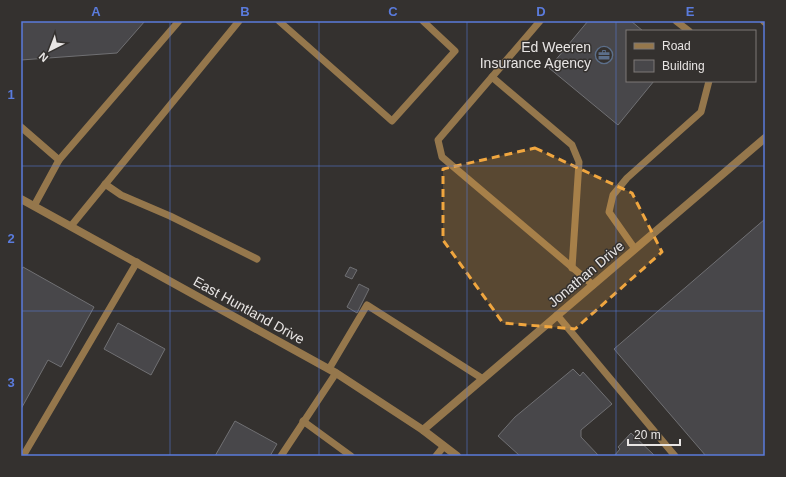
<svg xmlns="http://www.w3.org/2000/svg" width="786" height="477" font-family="Arial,sans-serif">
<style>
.building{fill:#48474a;stroke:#707073}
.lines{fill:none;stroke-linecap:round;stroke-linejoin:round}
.service{stroke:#95774c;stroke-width:7}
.minor{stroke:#95774c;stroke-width:8}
.tertiary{stroke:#95774c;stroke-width:8}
.marked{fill:#f0a63f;fill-opacity:0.2;stroke:#f0a63f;stroke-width:3;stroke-dasharray:8 5;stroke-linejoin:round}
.grid{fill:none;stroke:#5a7bdc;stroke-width:1;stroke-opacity:0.55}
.labels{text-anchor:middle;stroke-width:3;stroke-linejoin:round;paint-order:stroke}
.poi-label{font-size:14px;fill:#e8e5e4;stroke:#34312f;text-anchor:end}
.street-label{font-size:14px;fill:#e8e5e4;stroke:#34312f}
.neatline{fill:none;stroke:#5a7bdc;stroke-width:1.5}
.grid-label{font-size:13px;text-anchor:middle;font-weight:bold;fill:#5a7bdc}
</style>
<rect width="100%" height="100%" fill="#34312f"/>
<g class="building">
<polygon points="21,21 145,21 117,53 21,60"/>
<polygon points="588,21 631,21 643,31 627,31 627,81 654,81 618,125 549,68"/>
<polygon points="765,219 765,456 706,456 614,349"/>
<polygon points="23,267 94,307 61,367 48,360 21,409 21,271"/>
<polygon points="350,267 357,270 352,279 345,276"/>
<polygon points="359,284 369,289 357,313 347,307"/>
<polygon points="118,323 165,349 151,375 104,349"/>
<polygon points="573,369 580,376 583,372 612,404 581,430 581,437 599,456 520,456 498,436 515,417"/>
<polygon points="235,421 277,444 270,456 215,456"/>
<polygon points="631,433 655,456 614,456 620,449 618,447"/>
</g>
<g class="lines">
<g class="service">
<polyline points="279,21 392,121 455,51 423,21"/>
<polyline points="540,21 438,140 442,157 593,285"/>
<polyline points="676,21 689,31"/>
<polyline points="492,77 572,145 579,162 572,268"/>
<polyline points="21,127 59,160"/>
<polyline points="105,184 121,195 170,216 257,259"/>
<polyline points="34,206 59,160 179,21"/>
<polyline points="71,226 239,21"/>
<polyline points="635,249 609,212 613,195 627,178 701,112 709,81"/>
<polyline points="557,315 675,456"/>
<polyline points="329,369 367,305 483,379"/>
<polyline points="303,421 351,456"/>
<polyline points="23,456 137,262"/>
<polyline points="281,456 336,373"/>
<polyline points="436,456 444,446"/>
</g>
<g class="minor">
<polyline points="764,21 765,22"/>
<polyline points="423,430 765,138"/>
</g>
<polyline class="tertiary" points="21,199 336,373 423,430 457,456"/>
</g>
<path class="marked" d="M 535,148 L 632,193 L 662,252 L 575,329 L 503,323 L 443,240 L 443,169 Z"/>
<path class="grid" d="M 170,21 L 170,456M 319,21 L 319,456M 467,21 L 467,456M 616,21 L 616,456M 21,166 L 765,166M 21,311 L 765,311"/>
<defs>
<symbol id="office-ring" viewBox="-11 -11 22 22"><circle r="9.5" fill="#34312f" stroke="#5c6f8a" stroke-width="1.5"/><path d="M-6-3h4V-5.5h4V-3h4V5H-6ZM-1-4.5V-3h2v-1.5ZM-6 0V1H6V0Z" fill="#5c6f8a"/></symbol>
</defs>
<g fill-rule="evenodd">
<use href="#office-ring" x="594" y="45" width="20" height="20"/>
</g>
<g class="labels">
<g class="poi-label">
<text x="591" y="52">Ed Weeren<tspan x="591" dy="16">Insurance Agency</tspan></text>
</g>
<g class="street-label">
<text transform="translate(586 274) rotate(-40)" y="5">Jonathan Drive</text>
<text transform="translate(249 310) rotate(29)" y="5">East Huntland Drive</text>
</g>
</g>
<rect width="786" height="477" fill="none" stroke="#34312f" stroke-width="44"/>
<rect x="626" y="30" width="130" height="52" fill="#34312f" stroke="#7c7977"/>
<rect x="634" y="43" width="20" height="6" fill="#95774c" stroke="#7c7977"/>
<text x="662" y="50" font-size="12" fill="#e8e5e4">Road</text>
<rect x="634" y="60" width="20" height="12" fill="#48474a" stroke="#7c7977"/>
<text x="662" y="70" font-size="12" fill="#e8e5e4">Building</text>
<g transform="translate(50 50) rotate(222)" stroke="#34312f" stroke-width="3" paint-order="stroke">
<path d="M0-3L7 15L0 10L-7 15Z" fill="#e8e5e4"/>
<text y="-6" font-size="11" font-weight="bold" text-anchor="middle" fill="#e8e5e4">N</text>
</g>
<path d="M628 439v6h52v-6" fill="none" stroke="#e8e5e4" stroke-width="2"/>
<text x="634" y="439" font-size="12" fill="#e8e5e4" stroke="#34312f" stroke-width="3" paint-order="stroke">20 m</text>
<rect x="22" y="22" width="742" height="433" class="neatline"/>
<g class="grid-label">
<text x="96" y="16">A</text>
<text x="245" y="16">B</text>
<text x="393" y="16">C</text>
<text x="541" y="16">D</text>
<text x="690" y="16">E</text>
<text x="11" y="99">1</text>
<text x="11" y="243">2</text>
<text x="11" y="387">3</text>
</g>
</svg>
